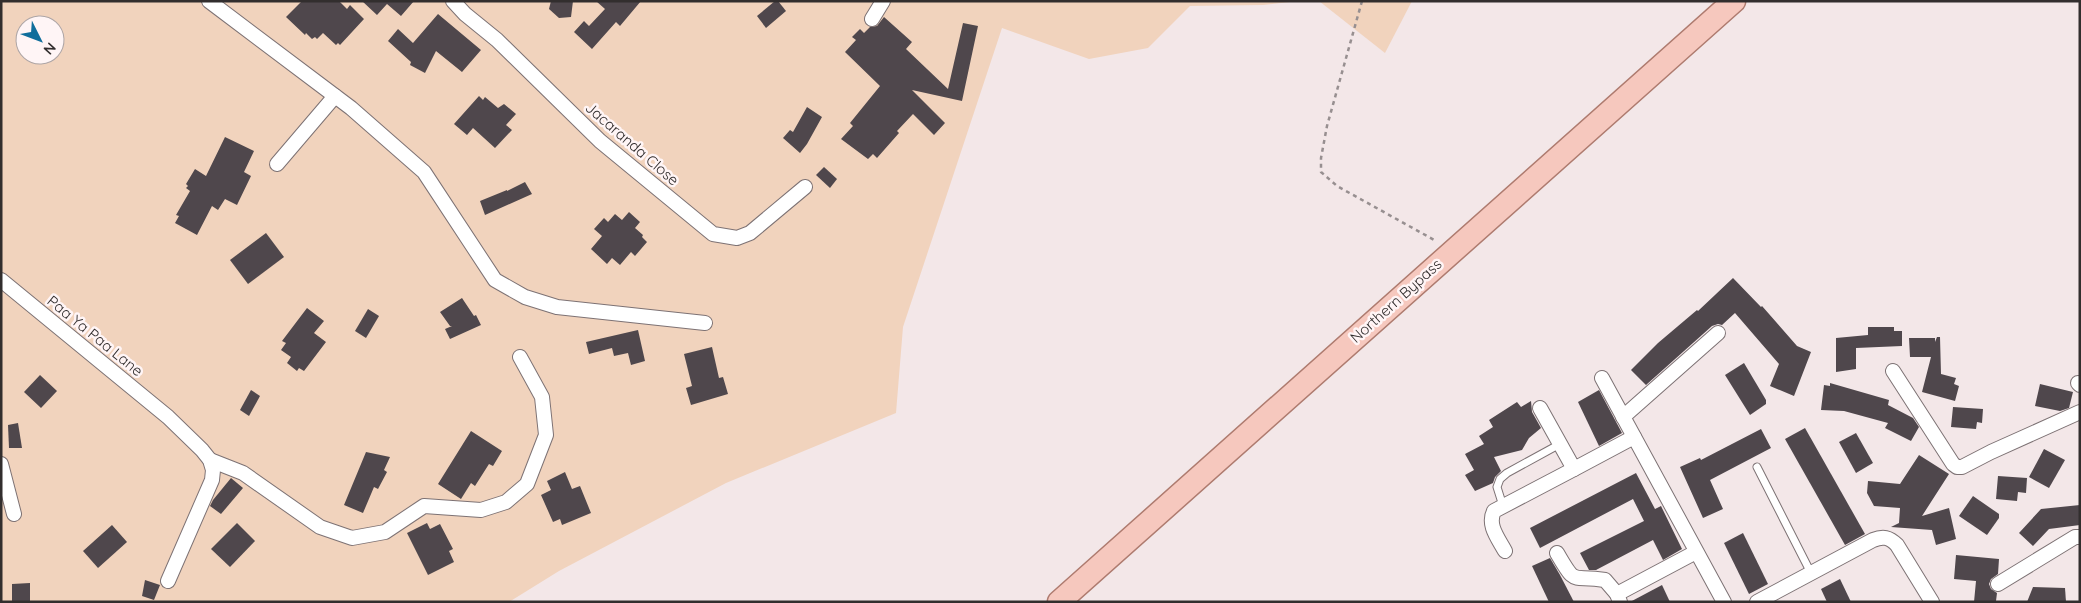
<svg xmlns="http://www.w3.org/2000/svg" width="2081" height="603" font-family="Quicksand,sans-serif">
<style>
.green{fill:#f1d3bd;fill-rule:evenodd}
.building{fill:#4f474c}
.lines{fill:none;stroke-linecap:round;stroke-linejoin:round}
.service-casing{stroke:#7d7274;stroke-width:9}
.minor-casing{stroke:#7d7274;stroke-width:16}
.primary-casing{stroke:#ae7b6f;stroke-width:25}
.path{stroke:#978f90;stroke-width:2.5;stroke-dasharray:4 4;stroke-linecap:butt}
.service{stroke:#fff;stroke-width:7}
.minor{stroke:#fff;stroke-width:14}
.primary{stroke:#f6c8be;stroke-width:22}
.labels{text-anchor:middle;stroke-width:5;stroke-linejoin:round;paint-order:stroke}
.street-label{font-size:15px;fill:#322e2e;stroke:#fff5f6}
</style>
<rect width="100%" height="100%" fill="#f3e7e8"/>
<g class="green">
<path d="M 1,1 L 1298,1 L 1263,5 L 1190,6 L 1148,48 L 1089,59 L 1002,28 L 903,327 L 896,413 L 726,483 L 559,571 L 509,602 L 1,602 ZM 25,25 L 55,25 L 55,55 L 25,55 Z"/>
<polygon points="1319,1 1412,1 1385,53"/>
</g>
<g class="building">
<polygon points="302,1 339,1 347,9 350,5 364,19 340,45 338,43 336,45 323,33 317,39 315,37 312,39 306,33 305,35 286,17"/>
<polygon points="362,1 414,1 401,16 387,4 377,15"/>
<polygon points="551,1 573,1 571,17 559,18 549,9"/>
<polygon points="596,1 641,1 620,26 616,22 592,49 574,32 584,21 589,26 605,9"/>
<polygon points="775,1 778,1 786,11 766,28 757,16"/>
<polygon points="438,14 481,50 462,72 436,51 425,73 410,65 411,62 388,41 398,29 413,43"/>
<polygon points="884,17 912,42 906,49 948,89 963,23 978,26 962,101 912,90 945,123 934,135 913,114 897,131 899,133 877,158 873,154 868,159 841,139 853,126 850,123 880,86 845,52 856,40 852,37 860,29 864,33 870,27 877,26"/>
<polygon points="479,96 483,100 485,97 498,108 504,104 516,114 506,125 512,130 495,148 473,128 467,135 454,124"/>
<polygon points="807,107 822,117 807,144 800,153 783,138 790,130 793,132"/>
<polygon points="225,137 254,151 244,172 251,176 237,205 225,199 218,210 212,206 197,235 175,223 179,216 176,215 190,191 186,188 188,186 186,184 195,169 206,176"/>
<polygon points="824,167 837,179 830,188 816,175"/>
<polygon points="525,182 532,194 485,215 480,201 507,190 507,191"/>
<polygon points="629,212 640,222 635,228 643,235 642,237 647,242 635,256 631,252 620,265 612,258 607,264 591,249 602,236 594,229 604,218 608,222 615,214 622,220"/>
<polygon points="266,233 284,257 248,284 230,260"/>
<polygon points="1733,278 1761,307 1762,306 1797,346 1811,352 1794,396 1770,386 1779,364 1735,313 1722,325 1718,324 1712,326 1646,385 1631,370 1658,343 1697,310 1698,311"/>
<polygon points="462,298 474,316 476,315 481,325 450,339 445,329 452,326 450,326 440,312"/>
<polygon points="307,308 324,321 314,333 326,342 304,371 299,368 297,371 287,363 291,357 281,350 286,343 282,341"/>
<polygon points="368,309 379,316 366,338 355,331"/>
<polygon points="1868,327 1894,327 1894,331 1902,331 1902,346 1856,348 1856,369 1836,372 1836,338 1868,335"/>
<polygon points="638,330 645,361 631,365 628,353 614,356 612,348 589,354 586,342"/>
<polygon points="1937,337 1940,337 1941,374 1956,378 1954,384 1959,386 1955,401 1922,392 1931,357 1910,357 1909,338 1935,338 1935,342"/>
<polygon points="712,347 719,378 723,377 728,394 691,405 686,388 692,386 684,354"/>
<polygon points="1744,363 1766,400 1766,404 1750,415 1725,375"/>
<polygon points="40,375 57,391 41,408 24,392"/>
<polygon points="1830,383 1889,400 1888,405 1913,418 1919,427 1911,441 1885,428 1888,423 1844,411 1821,410 1824,385 1830,386"/>
<polygon points="2040,384 2073,392 2069,408 2060,411 2035,406"/>
<polygon points="251,390 260,396 249,416 240,410"/>
<polygon points="1599,390 1622,433 1599,446 1578,402"/>
<polygon points="1531,401 1532,412 1541,428 1529,438 1522,450 1494,457 1501,471 1495,477 1493,483 1475,491 1465,475 1474,470 1465,454 1484,444 1479,436 1493,427 1489,420 1517,402 1521,407"/>
<polygon points="1953,407 1983,409 1982,423 1977,422 1976,429 1951,427"/>
<polygon points="18,423 22,448 9,448 8,425"/>
<polygon points="1805,428 1865,534 1845,545 1785,439"/>
<polygon points="1761,429 1771,448 1710,480 1723,509 1703,518 1680,467 1700,458 1701,460"/>
<polygon points="471,431 502,451 493,466 489,464 475,486 471,483 461,499 438,484"/>
<polygon points="1856,433 1873,463 1856,473 1839,442"/>
<polygon points="2044,449 2065,460 2049,488 2029,477"/>
<polygon points="366,452 390,457 384,470 387,472 378,489 374,487 363,513 344,505"/>
<polygon points="1919,455 1949,474 1922,516 1949,508 1956,539 1936,545 1932,530 1891,527 1899,523 1900,508 1874,506 1867,493 1868,481 1900,484"/>
<polygon points="565,472 572,489 580,486 591,513 562,525 560,519 553,522 541,495 551,490 547,481"/>
<polygon points="1636,473 1655,509 1661,506 1682,549 1663,560 1653,540 1596,570 1589,570 1580,553 1644,521 1633,499 1540,548 1530,528"/>
<polygon points="1998,476 2027,478 2026,493 2018,492 2017,501 1996,499"/>
<polygon points="231,478 243,488 221,514 210,506 213,500"/>
<polygon points="1973,496 1999,514 1999,518 1987,535 1959,516"/>
<polygon points="2080,505 2080,525 2049,529 2033,546 2019,533 2041,509"/>
<polygon points="237,523 255,541 230,567 211,549"/>
<polygon points="427,523 430,529 440,524 453,549 449,551 454,562 428,575 407,533"/>
<polygon points="112,525 127,542 98,568 83,551"/>
<polygon points="1743,533 1768,584 1749,594 1724,543"/>
<polygon points="1956,555 1999,559 1998,574 1991,579 1989,584 1991,589 1997,593 1996,601 1974,602 1976,581 1954,579"/>
<polygon points="1550,558 1560,575 1574,602 1549,602 1532,566"/>
<polygon points="1840,579 1851,602 1827,602 1821,589"/>
<polygon points="145,580 160,585 154,600 142,596"/>
<polygon points="30,583 30,602 12,602 12,584"/>
<polygon points="1662,585 1670,602 1630,602"/>
<polygon points="2033,587 2065,588 2066,602 2027,602"/>
</g>
<g class="lines">
<defs>
<g id="service">
<polyline points="1757,467 1811,573"/>
<polyline points="1503,506 1497,487 1500,479 1507,473 1560,444"/>
</g>
<g id="minor">
<polyline points="209,1 351,108 424,172 495,280 525,297 557,307 705,323"/>
<polyline points="453,1 465,14 497,40 600,141 713,234 737,238 750,233 805,187"/>
<polyline points="872,19 883,1"/>
<polyline points="277,164 335,96"/>
<polyline points="1,280 168,417 202,450 210,460 213,470 212,480 168,581"/>
<polyline points="1893,371 1953,464 1957,467 1962,467 1991,452 2080,412"/>
<polyline points="1602,378 1724,602"/>
<polyline points="2078,383 2080,385"/>
<polyline points="1540,408 1574,469 1634,437"/>
<polyline points="1623,417 1718,333"/>
<polyline points="210,460 243,473 320,527 352,538 385,532 424,506 481,510 506,502 527,484 546,435 542,397 520,357"/>
<polyline points="1,464 14,514"/>
<path d="M 1505,551 C 1498,538 1487,525 1494,511 L 1574,469"/>
<path d="M 1557,553 C 1577,588 1571,574 1605,580 L 1617,594"/>
<polyline points="1998,584 2075,537 2080,537"/>
<polyline points="1620,602 1617,594 1696,552"/>
<path d="M 1757,602 L 1873,540 C 1883,536 1889,537 1897,545 L 1932,602"/>
</g>
<polyline id="primary" points="1059,602 1734,1"/>
</defs>
<use href="#service" class="service-casing"/>
<use href="#minor" class="minor-casing"/>
<use href="#primary" class="primary-casing"/>
<polyline class="path" points="1362,1 1327,126 1321,158 1321,172 1337,186 1436,241"/>
<use href="#service" class="service"/>
<use href="#minor" class="minor"/>
<use href="#primary" class="primary"/>
</g>
<g class="labels">
<g class="street-label">
<text transform="translate(632 144) rotate(41)" y="5">Jacaranda Close</text>
<text transform="translate(1396 301) rotate(-42)" y="5">Northern Bypass</text>
<text transform="translate(95 336) rotate(39)" y="5">Paa Ya Paa Lane</text>
</g>
</g>
<rect width="2081" height="603" fill="none" stroke="#322e2e" stroke-width="5"/>
<g transform="translate(40 40) rotate(132)"><circle r="24" fill="#fff5f6" stroke="#ada5a6"/>
<path d="M0-4L9 19L0 12L-9 19Z" fill="#106e9c"/>
<text y="-8" font-size="14" font-weight="bold" text-anchor="middle" fill="#322e2e">N</text>
</g>
</svg>
